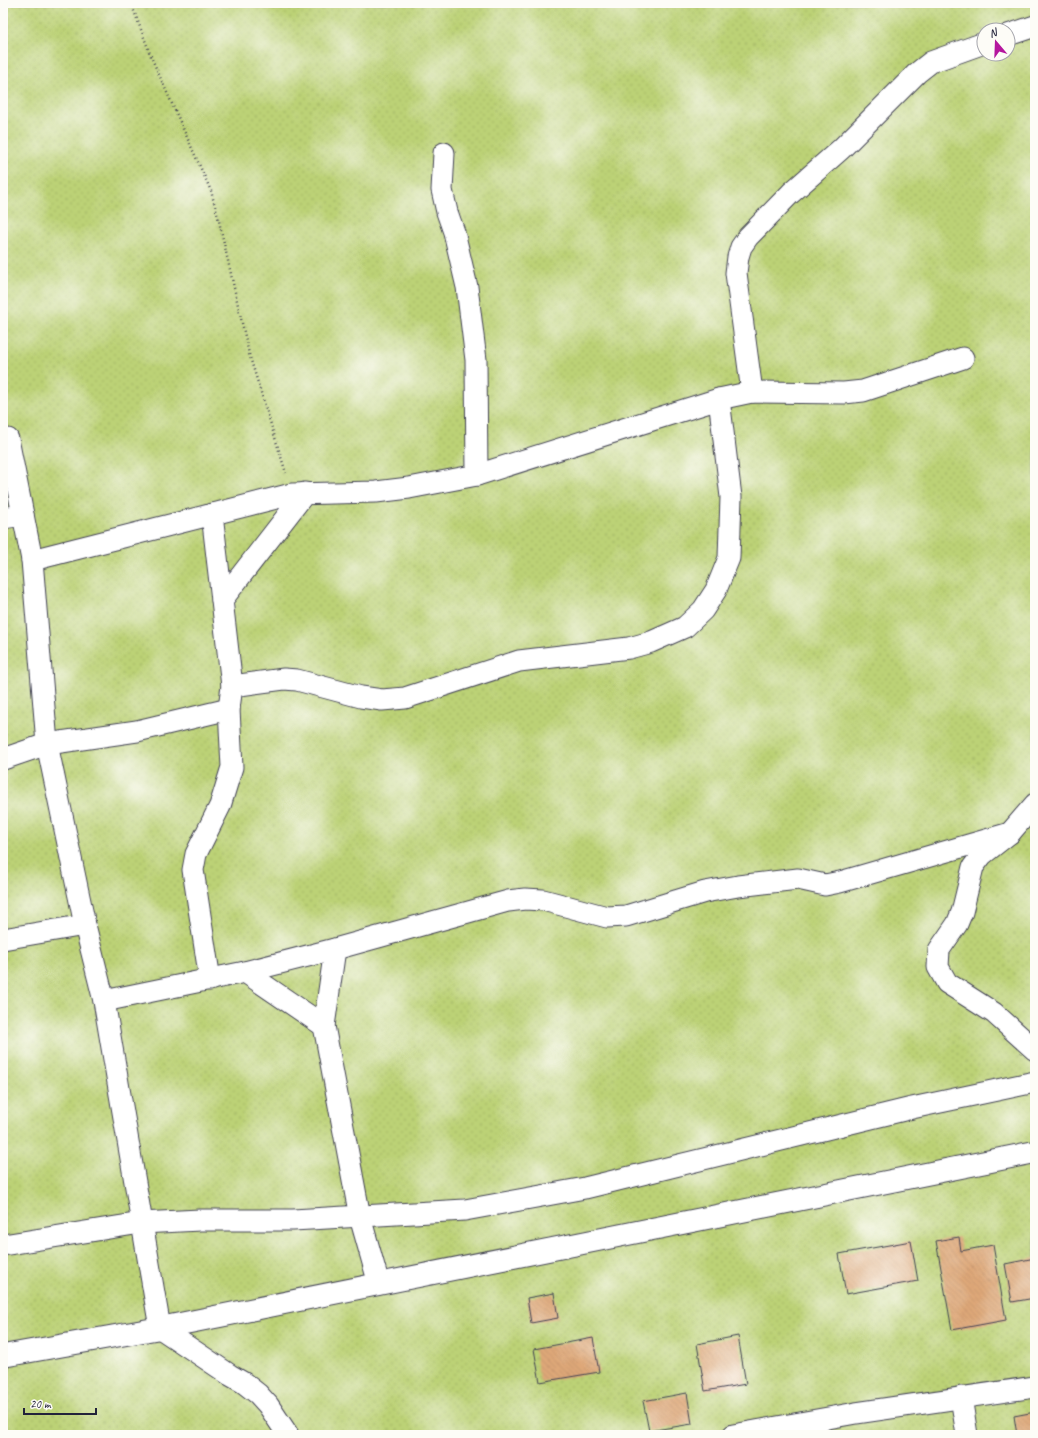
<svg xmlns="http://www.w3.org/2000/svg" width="1038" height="1438" font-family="Caveat,sans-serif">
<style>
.grass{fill:url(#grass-dots);stroke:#6f7a58;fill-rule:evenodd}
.building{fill:url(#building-back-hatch)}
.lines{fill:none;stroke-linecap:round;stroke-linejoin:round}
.street-casing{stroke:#414153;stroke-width:23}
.secondary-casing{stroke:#414153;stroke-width:24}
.path{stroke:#414153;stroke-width:2.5;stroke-dasharray:1 3;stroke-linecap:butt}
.street{stroke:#fff;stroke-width:21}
.secondary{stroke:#fff;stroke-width:22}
</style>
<defs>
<pattern id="grass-dots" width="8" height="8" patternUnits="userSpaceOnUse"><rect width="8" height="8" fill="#bcd276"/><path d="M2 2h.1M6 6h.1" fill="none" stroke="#a1b467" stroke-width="1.8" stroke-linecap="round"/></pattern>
<pattern id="building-back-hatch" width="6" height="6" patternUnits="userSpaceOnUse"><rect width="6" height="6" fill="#dea778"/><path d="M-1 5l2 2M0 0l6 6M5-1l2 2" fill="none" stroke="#be8f69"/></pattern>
</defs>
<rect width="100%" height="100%" fill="#fdfcf7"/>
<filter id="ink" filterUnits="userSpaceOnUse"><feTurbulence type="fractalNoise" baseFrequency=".025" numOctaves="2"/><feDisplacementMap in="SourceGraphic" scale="8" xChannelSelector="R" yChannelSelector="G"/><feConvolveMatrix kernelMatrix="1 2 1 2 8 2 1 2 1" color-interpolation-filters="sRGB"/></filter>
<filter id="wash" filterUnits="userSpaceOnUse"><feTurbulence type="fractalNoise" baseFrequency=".012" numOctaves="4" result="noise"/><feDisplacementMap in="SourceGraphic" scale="16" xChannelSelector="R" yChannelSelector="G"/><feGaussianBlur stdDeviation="0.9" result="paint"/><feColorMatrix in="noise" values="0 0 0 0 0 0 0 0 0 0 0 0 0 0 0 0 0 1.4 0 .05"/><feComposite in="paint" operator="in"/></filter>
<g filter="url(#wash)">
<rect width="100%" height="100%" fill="#f3eeda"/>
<path class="grass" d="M 3,3 L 1035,3 L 1035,1435 L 3,1435 ZM 984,30 L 1008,30 L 1008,54 L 984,54 Z"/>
<g id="blocks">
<g class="building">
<polygon points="959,1237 961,1251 993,1245 1006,1320 952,1330 936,1241"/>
<polygon points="911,1241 918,1281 846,1294 839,1254"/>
<polygon points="1035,1258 1035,1298 1012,1302 1005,1264"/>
<polygon points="554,1293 558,1318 531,1323 527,1298"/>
<polygon points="738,1336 746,1384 705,1391 697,1344"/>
<polygon points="593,1338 599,1372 540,1382 534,1349"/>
<polygon points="687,1393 692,1424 649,1431 643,1401"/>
<polygon points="1035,1412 1035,1435 1017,1435 1014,1416"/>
</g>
</g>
</g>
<g filter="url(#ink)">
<use href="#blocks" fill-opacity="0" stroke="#414153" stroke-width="1"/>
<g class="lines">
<defs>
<g id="street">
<polyline points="1008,35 1035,26"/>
<polyline points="444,153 442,190 447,212 454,232 467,287 476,360 477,475"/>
<polyline points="752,392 736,273 738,257 741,247 748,237 791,193 841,149 917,73 931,62 984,43"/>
<polyline points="8,439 32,560 47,744 85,925 104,1001 160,1328 230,1375 244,1383 258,1394 268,1405 288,1435"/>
<polyline points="3,518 23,515"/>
<polyline points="32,560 292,494 376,492 409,488 477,475 719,399 752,392 844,393 863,391 963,358"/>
<polyline points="222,600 305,493"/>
<polyline points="232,686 284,679 297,680 361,697 382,700 405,698 519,661 629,648 651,642 685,627 703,610 716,590 729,558 731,497 719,399"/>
<polyline points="3,759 47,744 137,731 229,709"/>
<polyline points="1035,804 1010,833 982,855 973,867 962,912 957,924 939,950 938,967 947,983 994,1013 1035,1050"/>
<polyline points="3,939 85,925"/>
<polyline points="335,949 324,1026 360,1217 379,1284"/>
<polyline points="245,972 324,1026"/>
<polyline points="210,980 193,870 196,854 220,806 232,767 229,709 232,686 212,514"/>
<polyline points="104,1001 245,972 335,949 508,901 525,899 543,900 607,917 626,916 705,892 738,886 798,879 825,885 840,882 1010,833"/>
<polyline points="3,1245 141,1223 200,1220 293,1220 465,1210 585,1188 912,1108 1035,1082"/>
<polyline points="961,1397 967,1435"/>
<polyline points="733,1435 856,1413 1035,1387"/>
</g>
<polyline id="secondary" points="3,1356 160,1328 1035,1152"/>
</defs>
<use href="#street" class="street-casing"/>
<use href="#secondary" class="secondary-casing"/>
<polyline class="path" points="131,3 152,59 211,191 219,221 249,354 286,473"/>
<use href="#street" class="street"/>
<use href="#secondary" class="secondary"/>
</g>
</g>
<rect width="1038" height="1438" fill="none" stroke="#fdfcf7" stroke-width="16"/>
<g transform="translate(996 42) rotate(341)"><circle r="19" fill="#fdfcf7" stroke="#a5a5ac"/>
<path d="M0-3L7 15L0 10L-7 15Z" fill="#b5179e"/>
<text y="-6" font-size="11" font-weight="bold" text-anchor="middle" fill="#22223b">N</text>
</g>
<path d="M24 1408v6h72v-6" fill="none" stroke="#22223b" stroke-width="2"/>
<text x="30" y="1408" font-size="12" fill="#22223b" stroke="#fdfcf7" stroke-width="3" paint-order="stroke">20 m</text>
</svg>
